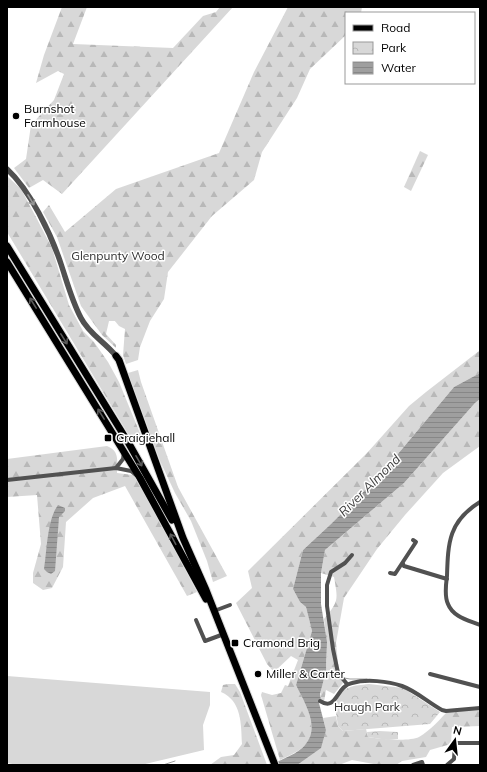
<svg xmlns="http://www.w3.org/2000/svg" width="487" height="772" font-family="Mulish,sans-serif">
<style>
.green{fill:#d8d8d8}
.forest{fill:url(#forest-firs)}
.park{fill:url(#park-crowns)}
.water{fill:url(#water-rules)}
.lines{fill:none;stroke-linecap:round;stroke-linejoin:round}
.stream{stroke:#9f9f9f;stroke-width:1}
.primary-casing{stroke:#dbdbdb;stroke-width:9}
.minor{stroke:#515151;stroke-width:4}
.tertiary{stroke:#515151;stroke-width:5.5}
.primary{stroke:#000;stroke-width:7}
.oneway{stroke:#979797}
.oneway2{stroke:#595959}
.poi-dot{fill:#000;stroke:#fff;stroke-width:1.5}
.labels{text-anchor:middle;stroke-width:3;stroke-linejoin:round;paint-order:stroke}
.poi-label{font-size:12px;fill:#000;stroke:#fff;text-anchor:start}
.park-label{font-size:12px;fill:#2f2f2f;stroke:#fff}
.water-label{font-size:13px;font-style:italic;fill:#404040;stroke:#fff}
</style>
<defs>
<pattern id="forest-firs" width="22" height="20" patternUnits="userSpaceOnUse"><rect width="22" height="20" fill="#d8d8d8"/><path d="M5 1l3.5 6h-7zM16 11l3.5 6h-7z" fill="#b8b8b8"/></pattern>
<pattern id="park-crowns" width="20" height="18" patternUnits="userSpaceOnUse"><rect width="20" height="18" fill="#d8d8d8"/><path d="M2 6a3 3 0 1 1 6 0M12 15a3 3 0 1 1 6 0" fill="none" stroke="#b8b8b8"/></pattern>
<pattern id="water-rules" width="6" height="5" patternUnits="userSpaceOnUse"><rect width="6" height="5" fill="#9f9f9f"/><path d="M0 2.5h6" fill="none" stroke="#878787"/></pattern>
</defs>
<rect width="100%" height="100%" fill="#fff"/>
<polygon class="green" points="7,676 210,692 210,705 203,725 204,750 141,765 18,765 7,763"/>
<g class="forest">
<polygon points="62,7 87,7 73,44 173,48 203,16 216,12 220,7 233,7 62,194 43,180 29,188 14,168 26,159 31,125 54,100 64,74 58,71 36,83 44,55"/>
<polygon points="288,7 362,7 361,13 346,13 346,35 310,69 297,98 262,152 254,180 212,216 168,272 164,299 150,321 140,347 138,360 126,364 123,355 125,329 119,326 115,321 109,321 106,334 116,345 116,348 102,335 81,306 57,237 43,212 49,205 65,232 116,189 219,153 254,72"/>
<polygon points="420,151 428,155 411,191 404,187"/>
<polygon points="7,176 21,189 37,219 52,248 69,305 83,331 94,342 108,362 119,382 142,438 133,442 7,232"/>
<path d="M 480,348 L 480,373 L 454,387 L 382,473 L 331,524 L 303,550 L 293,589 L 300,602 L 306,607 L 312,631 L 296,685 C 304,702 322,729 304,746 C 298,752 288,756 280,760 L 261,695 L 262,692 L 272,695 L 281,693 L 285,685 L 288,686 L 298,660 L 291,656 L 274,672 L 267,664 L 236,603 L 252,588 L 248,571 L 367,453 L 409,406 L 426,392 L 479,351 Z"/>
<polygon points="138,370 141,382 178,487 227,576 213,582 207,561 191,521 175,493 160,461 128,373"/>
<path d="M 480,399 L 480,446 L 443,473 L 405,515 L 377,549 L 344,598 L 336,643 L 339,672 L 343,683 L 334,694 L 326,690 L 324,702 L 321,700 C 319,689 325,680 326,669 C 328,652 326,636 324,619 C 339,601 338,600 334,577 L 321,573 L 325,550 L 404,483 L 475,403 Z"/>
<path d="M 107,446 C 120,451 117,461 117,473 L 133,475 L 139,482 L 197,592 L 187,596 L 125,486 L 93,498 L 66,522 L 63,567 L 52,588 L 43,590 L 33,583 L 33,573 L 41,544 L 37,495 L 7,497 L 7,459 Z"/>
<path d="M 228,684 L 235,684 L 240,692 L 267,765 L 210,765 L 221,757 L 234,755 L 242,744 C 241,724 242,701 221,692 L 223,685 Z"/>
<path d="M 480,708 L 480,726 L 452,727 L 451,744 L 430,750 L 426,757 L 402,761 L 396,765 L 379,765 L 352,760 L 339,765 L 296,765 L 326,730 L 323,718 L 336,716 L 338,726 L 343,731 L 366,729 L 368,737 C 380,739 409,742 419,737 C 431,730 440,719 450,709 Z"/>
</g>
<g class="park">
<path d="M 369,684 L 403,688 L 440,712 L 430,724 L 343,731 L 338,726 L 335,707 L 338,708 L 339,706 L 336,700 C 345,685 353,686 369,684 Z"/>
<polygon points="379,731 398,732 398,739 388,740 368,737 367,732"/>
</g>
<g class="water">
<path d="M 480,373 L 480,399 L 475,403 L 404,483 L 325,550 L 321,573 L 321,604 L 327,642 L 326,671 L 320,694 L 321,700 L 319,703 L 326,730 L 321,748 L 297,765 L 270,765 C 280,760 298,754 305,745 C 321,727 304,702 296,685 L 312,631 L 306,607 L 300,602 L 293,589 L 303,550 L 331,524 L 382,473 L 454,387 Z"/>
<path d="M 58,505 L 65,508 L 65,511 L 59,517 L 55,571 L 51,574 L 47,572 L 44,569 C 47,551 47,520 58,505 Z"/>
</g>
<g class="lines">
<g class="stream">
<polyline points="326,671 338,676"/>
<polyline points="344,678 350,679 367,679"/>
<polyline points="163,765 175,761"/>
</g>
<defs>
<g id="primary">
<polyline points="7,246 128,442 172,520"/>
<polyline points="7,262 140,478 206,599"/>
<polyline points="116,356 119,360 183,538 206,590 275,765"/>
</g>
</defs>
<use href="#primary" class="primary-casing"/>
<g class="minor">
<polyline points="116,468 123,459 124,452"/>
<polyline points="7,480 116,468 131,471 136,475"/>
<path d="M 480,502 C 449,521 448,542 447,576 C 446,584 444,596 448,604 C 453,617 468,620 480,625"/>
<polyline points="403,564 404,566 447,579"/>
<polyline points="390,573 395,574 416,542 413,540"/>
<polyline points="214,611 230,605"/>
<polyline points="196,620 205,641 224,634"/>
<polyline points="430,674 480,687"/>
<polyline points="347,684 338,673 333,649 327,606 327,585 331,572 345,563 352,555"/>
<path d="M 320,701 C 337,712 336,686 352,683 C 366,679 388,681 402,686 C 416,691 429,703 442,710 L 446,711 L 480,708"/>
<polyline points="413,765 422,762 423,765"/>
<polyline points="447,765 454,759 455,744 457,743 480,743"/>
</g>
<path class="tertiary" d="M 7,169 C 30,190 51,234 61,264 C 67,282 72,301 81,318 C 89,334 105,342 116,356"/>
<use href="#primary" class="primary"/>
</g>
<defs><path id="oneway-shaft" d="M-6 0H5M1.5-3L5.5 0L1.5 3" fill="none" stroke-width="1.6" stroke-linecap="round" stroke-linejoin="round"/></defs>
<use class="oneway" href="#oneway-shaft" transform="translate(31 200) rotate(59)"/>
<g class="oneway2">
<use href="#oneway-shaft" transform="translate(33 303) rotate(-122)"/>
<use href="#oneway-shaft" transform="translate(64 339) rotate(58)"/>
<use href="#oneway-shaft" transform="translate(101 414) rotate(-122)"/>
<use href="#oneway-shaft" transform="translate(139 461) rotate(60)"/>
<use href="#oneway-shaft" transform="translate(173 539) rotate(-118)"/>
</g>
<g class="poi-dot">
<circle cx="16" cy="116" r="4"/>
<rect x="104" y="434" width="8" height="8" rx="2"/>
<rect x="231" y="639" width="8" height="8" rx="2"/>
<circle cx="258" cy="674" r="4"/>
</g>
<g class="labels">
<g class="poi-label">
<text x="24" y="113">Burnshot<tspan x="24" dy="14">Farmhouse</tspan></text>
<text x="116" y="442">Craigiehall</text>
<text x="243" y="647">Cramond Brig</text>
<text x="266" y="678">Miller &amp; Carter</text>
</g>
<g class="park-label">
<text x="118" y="260">Glenpunty Wood</text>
<text x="367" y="711">Haugh Park</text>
</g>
<g class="water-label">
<text transform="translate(369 485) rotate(-45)" y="5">River Almond</text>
</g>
</g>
<rect width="487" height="772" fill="none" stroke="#000000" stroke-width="16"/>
<rect x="345" y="12" width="130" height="72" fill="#ffffff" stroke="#999999"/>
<rect x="353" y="25" width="20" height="6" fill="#000000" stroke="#999999"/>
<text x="381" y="32" font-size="12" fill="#000000">Road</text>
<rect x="353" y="42" width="20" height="12" fill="url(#park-crowns)" stroke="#999999"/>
<text x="381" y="52" font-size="12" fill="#000000">Park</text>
<rect x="353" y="62" width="20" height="12" fill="url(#water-rules)" stroke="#999999"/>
<text x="381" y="72" font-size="12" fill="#000000">Water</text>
<g transform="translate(455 740) rotate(15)" stroke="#ffffff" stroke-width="3" paint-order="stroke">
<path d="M0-3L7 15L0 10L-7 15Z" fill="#000000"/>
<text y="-6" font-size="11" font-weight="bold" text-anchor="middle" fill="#000000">N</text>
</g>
</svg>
